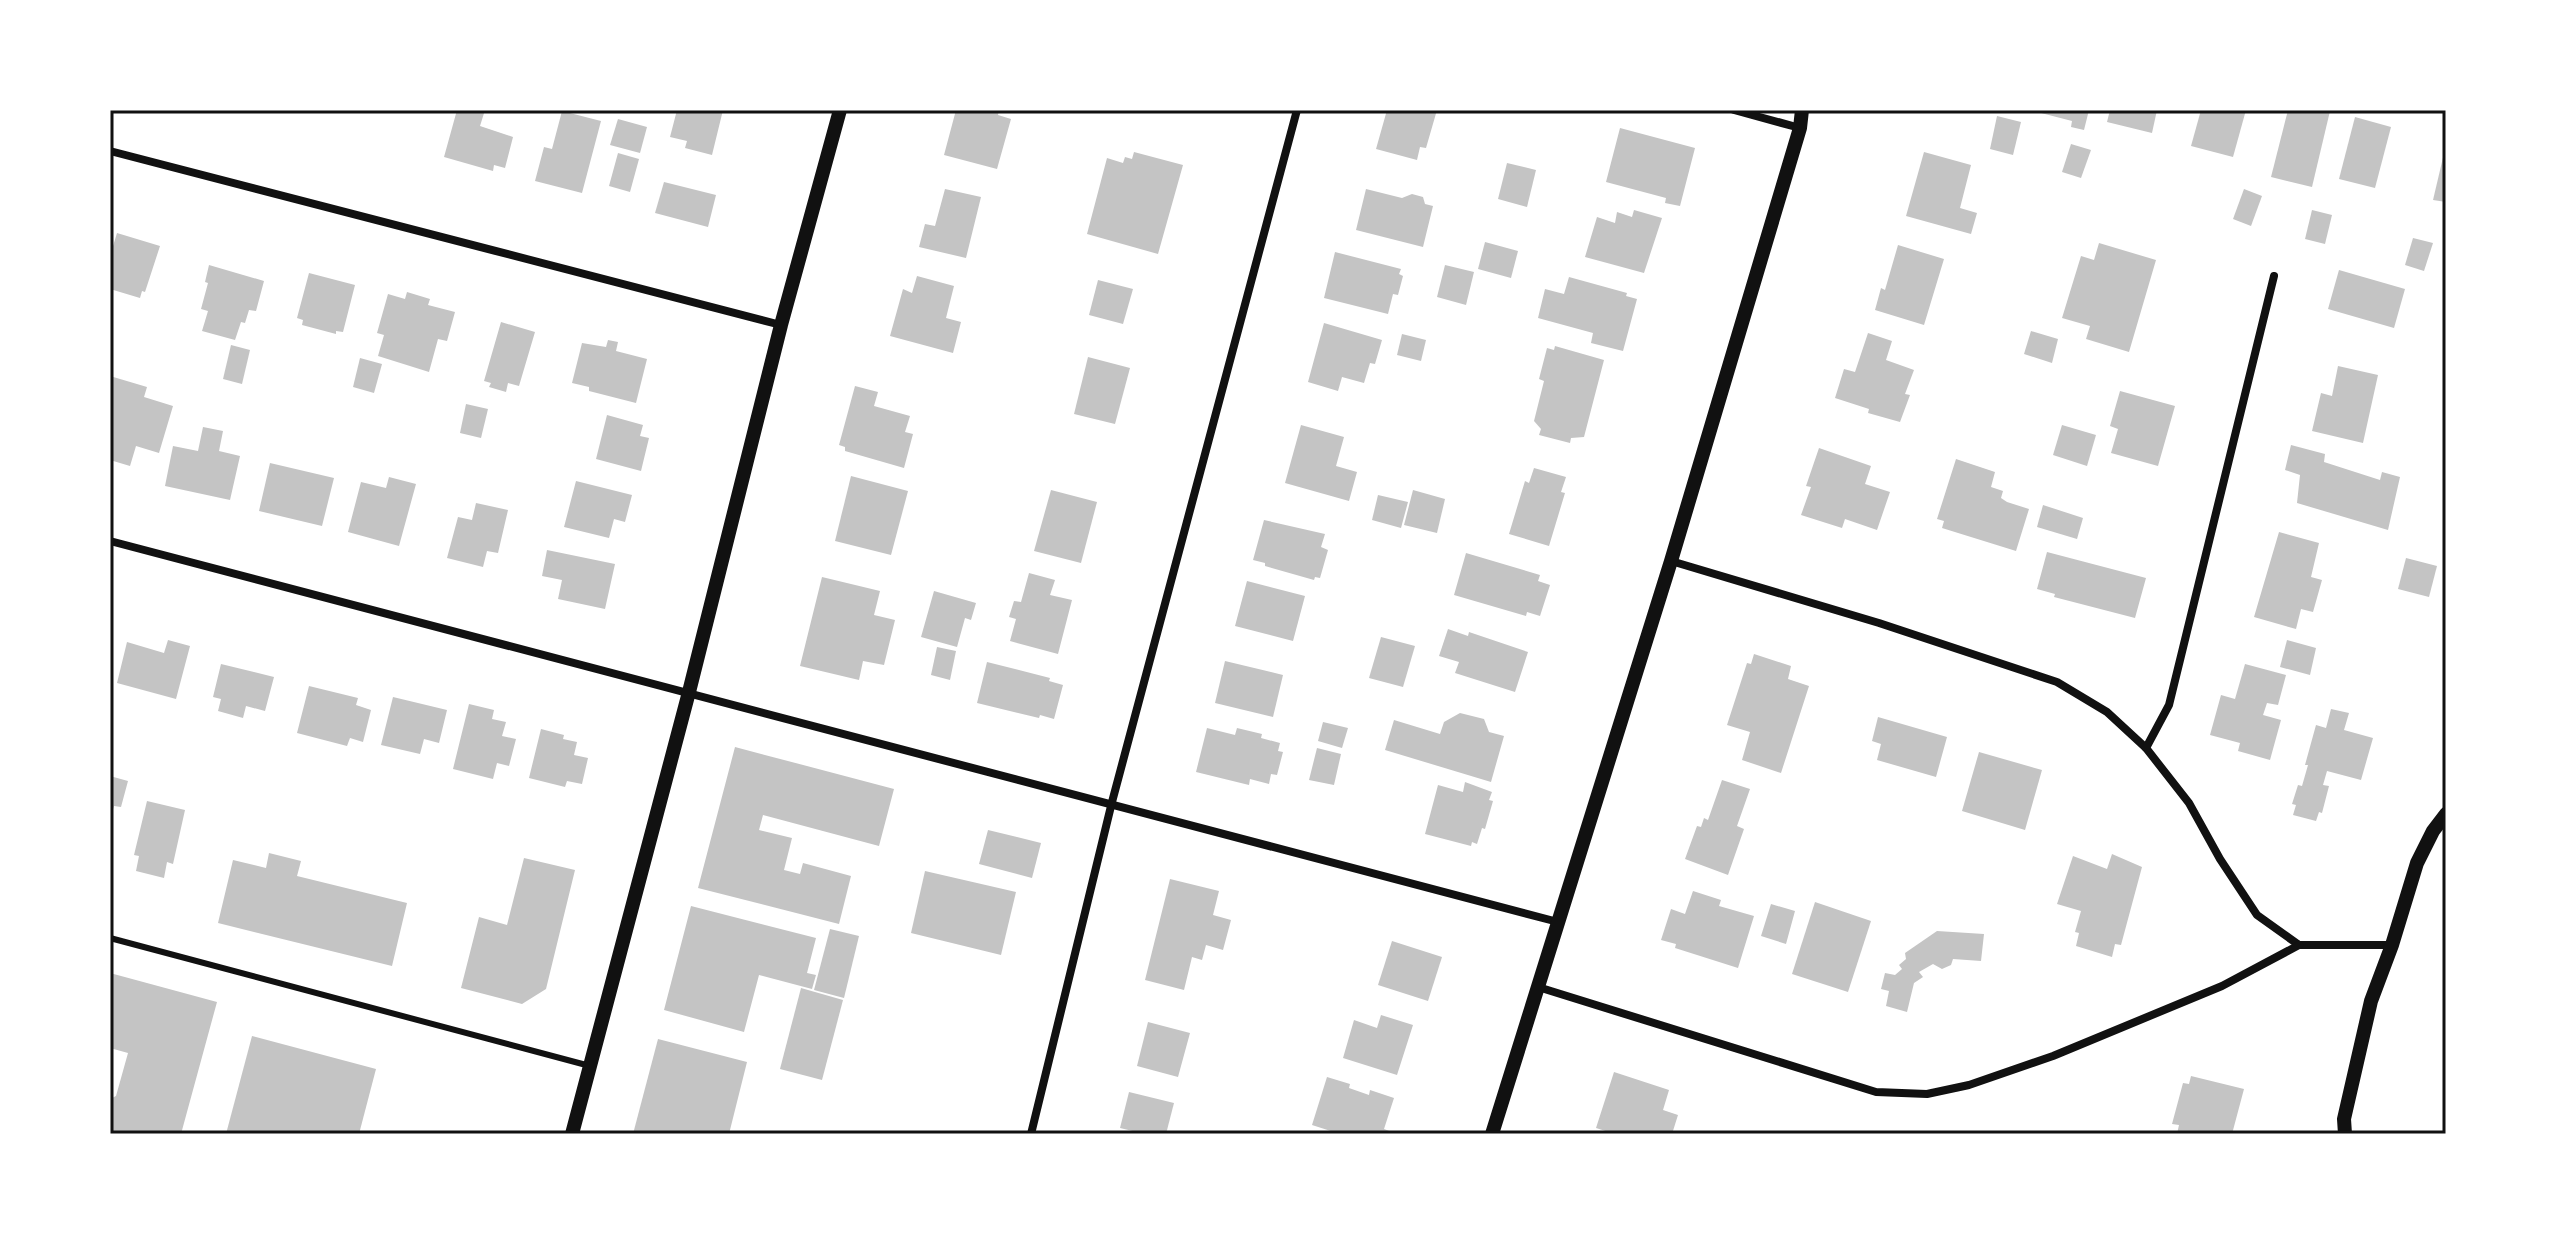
<svg xmlns="http://www.w3.org/2000/svg" width="2556" height="1244" font-family="Bitter,serif">
<style>
.building{fill:#c4c4c4}
.lines{fill:none;stroke-linecap:round;stroke-linejoin:round}
.service{stroke:#111;stroke-width:6}
.minor{stroke:#111;stroke-width:8}
.tertiary{stroke:#111;stroke-width:14}
.neatline{fill:none;stroke:#111;stroke-width:3}
</style>
<rect width="100%" height="100%" fill="#fff"/>
<g class="building">
<polygon points="457,110 485,110 480,126 513,137 505,168 494,165 493,171 444,157"/>
<polygon points="677,110 723,110 712,155 685,148 687,141 670,137"/>
<polygon points="956,110 999,110 998,115 1011,119 997,169 944,155"/>
<polygon points="1387,110 1437,110 1426,148 1420,147 1417,160 1376,149"/>
<polygon points="2042,110 2089,110 2084,130 2071,127 2072,121 2041,113"/>
<polygon points="2110,110 2157,110 2152,133 2107,122"/>
<polygon points="2201,110 2246,110 2233,157 2191,146"/>
<polygon points="2288,110 2330,111 2312,187 2271,177"/>
<polygon points="562,111 601,121 582,193 535,181 544,147 552,149"/>
<polygon points="1997,116 2021,122 2013,155 1990,149"/>
<polygon points="2355,117 2391,127 2375,188 2339,179"/>
<polygon points="618,119 647,127 640,153 610,145"/>
<polygon points="1620,128 1695,148 1680,206 1665,203 1666,198 1606,182"/>
<polygon points="2071,144 2091,150 2081,178 2062,172"/>
<polygon points="2445,149 2446,150 2446,202 2433,200"/>
<polygon points="1134,152 1183,165 1158,254 1087,234 1107,158 1123,163 1125,157 1132,159"/>
<polygon points="1924,152 1971,165 1960,208 1977,213 1971,234 1906,216"/>
<polygon points="618,153 639,159 630,192 609,186"/>
<polygon points="1507,163 1536,170 1527,207 1498,199"/>
<polygon points="664,182 716,195 708,227 655,213"/>
<polygon points="945,189 981,197 966,258 919,247 925,224 935,226"/>
<polygon points="1366,189 1402,198 1412,194 1423,197 1425,204 1433,206 1423,247 1356,230"/>
<polygon points="2244,189 2262,196 2251,226 2233,219"/>
<polygon points="1634,210 1662,218 1644,273 1585,257 1597,217 1615,223 1617,212 1632,217"/>
<polygon points="2312,210 2332,215 2325,244 2305,239"/>
<polygon points="117,233 160,246 145,292 142,291 140,298 110,289 110,256"/>
<polygon points="2413,238 2433,243 2424,271 2405,265"/>
<polygon points="1485,242 1518,251 1511,278 1478,269"/>
<polygon points="2099,243 2156,260 2129,352 2086,339 2090,326 2062,318 2081,256 2094,260"/>
<polygon points="1898,245 1944,259 1924,325 1875,310 1881,288 1885,290"/>
<polygon points="1335,252 1401,269 1399,274 1403,276 1398,295 1393,294 1388,314 1324,298"/>
<polygon points="209,265 264,281 256,311 249,310 245,323 241,322 235,340 202,331 208,311 201,309 208,283 205,282"/>
<polygon points="1445,265 1474,272 1466,305 1437,297"/>
<polygon points="2339,270 2405,289 2394,328 2328,309"/>
<polygon points="309,273 355,285 343,332 336,331 336,334 302,325 303,320 297,318"/>
<polygon points="917,276 954,286 946,318 961,322 953,353 890,336 903,289 912,293"/>
<polygon points="1569,277 1627,293 1626,296 1637,299 1623,351 1591,343 1593,333 1538,318 1545,289 1564,294"/>
<polygon points="1098,280 1133,289 1123,324 1089,315"/>
<polygon points="407,292 430,299 428,305 455,312 447,341 438,339 429,372 378,356 384,335 377,333 388,294 405,299"/>
<polygon points="501,322 535,332 519,386 508,383 506,392 489,387 491,383 484,381"/>
<polygon points="1324,323 1382,340 1375,364 1370,363 1364,383 1342,377 1338,391 1308,382"/>
<polygon points="2031,331 2058,339 2052,363 2024,354"/>
<polygon points="1868,333 1892,341 1886,360 1914,370 1905,394 1910,395 1900,422 1868,413 1869,409 1835,398 1844,369 1855,372"/>
<polygon points="1402,334 1426,340 1421,361 1397,355"/>
<polygon points="608,340 618,342 616,351 647,359 636,403 589,391 589,387 572,383 582,343 606,347"/>
<polygon points="231,345 250,350 242,384 223,379"/>
<polygon points="1555,346 1604,360 1584,437 1571,438 1570,443 1539,435 1541,429 1534,421 1544,381 1539,379 1547,348 1554,350"/>
<polygon points="1088,357 1130,368 1115,424 1074,414"/>
<polygon points="360,358 382,364 374,393 353,387"/>
<polygon points="2338,366 2378,375 2363,443 2312,431 2321,393 2332,396"/>
<polygon points="110,376 147,387 144,397 173,406 159,453 136,446 130,466 110,460"/>
<polygon points="855,386 878,392 874,406 910,416 905,432 913,434 904,468 845,451 845,447 839,445"/>
<polygon points="2120,391 2175,406 2158,466 2111,453 2118,429 2110,426"/>
<polygon points="466,404 488,409 481,438 460,433"/>
<polygon points="607,415 643,425 640,436 649,438 641,471 596,459"/>
<polygon points="1301,425 1344,437 1336,466 1357,472 1349,501 1285,483"/>
<polygon points="2062,425 2096,435 2087,466 2053,455"/>
<polygon points="203,427 223,431 219,451 240,456 230,500 165,486 173,446 198,451"/>
<polygon points="2291,445 2325,454 2324,462 2380,480 2382,472 2400,477 2388,530 2297,503 2300,475 2285,470"/>
<polygon points="1819,448 1871,466 1865,484 1890,492 1877,530 1845,519 1842,528 1801,515 1811,487 1806,486"/>
<polygon points="1956,459 1995,472 1991,487 2003,491 2001,498 2007,502 2029,509 2016,551 1942,528 1944,521 1937,519"/>
<polygon points="270,463 334,478 322,526 259,511"/>
<polygon points="1534,468 1566,477 1561,492 1565,493 1549,546 1509,534 1525,481 1529,483"/>
<polygon points="851,476 908,491 891,555 835,541"/>
<polygon points="389,477 416,484 399,546 348,532 361,482 386,488"/>
<polygon points="576,481 632,495 625,522 614,519 609,538 564,527"/>
<polygon points="1051,490 1097,502 1081,563 1034,551"/>
<polygon points="1413,490 1445,499 1437,533 1404,525"/>
<polygon points="1378,495 1408,502 1401,528 1372,520"/>
<polygon points="476,503 508,510 498,553 487,551 483,567 447,558 458,517 472,520"/>
<polygon points="2043,505 2083,518 2077,539 2037,527"/>
<polygon points="1264,520 1325,534 1321,547 1328,550 1320,578 1315,577 1314,580 1265,566 1265,563 1253,560"/>
<polygon points="2279,532 2319,543 2311,577 2322,580 2313,612 2301,609 2296,629 2254,617"/>
<polygon points="547,550 615,564 605,609 558,599 562,580 542,576"/>
<polygon points="2047,552 2146,578 2135,618 2054,597 2055,594 2037,589"/>
<polygon points="1466,553 1540,575 1538,581 1550,585 1540,616 1527,612 1526,616 1454,595"/>
<polygon points="2406,558 2437,566 2429,597 2398,589"/>
<polygon points="1029,573 1055,580 1050,595 1072,600 1058,654 1010,641 1016,619 1009,617 1014,601 1021,602"/>
<polygon points="822,577 880,591 874,615 895,620 884,665 863,661 859,680 800,666"/>
<polygon points="1247,581 1305,596 1293,641 1235,626"/>
<polygon points="934,591 976,603 971,620 965,618 957,647 921,637"/>
<polygon points="1448,629 1468,636 1469,632 1528,652 1515,692 1455,673 1459,662 1439,656"/>
<polygon points="1381,637 1415,646 1403,687 1369,678"/>
<polygon points="168,640 190,646 176,699 117,683 127,642 164,653"/>
<polygon points="2287,640 2316,648 2310,675 2280,667"/>
<polygon points="937,647 956,651 950,680 931,675"/>
<polygon points="1754,654 1791,666 1788,679 1809,686 1781,773 1742,760 1750,732 1727,725 1747,663 1751,664"/>
<polygon points="1225,661 1283,675 1273,717 1215,703"/>
<polygon points="987,662 1050,678 1049,681 1063,685 1054,719 1040,715 1039,718 977,703"/>
<polygon points="221,664 274,677 265,711 246,706 243,718 218,711 221,699 213,697"/>
<polygon points="2245,664 2286,675 2278,705 2267,703 2263,715 2281,720 2270,760 2238,751 2240,743 2210,735 2221,695 2235,699"/>
<polygon points="309,686 358,698 356,705 371,710 363,742 350,738 347,746 297,733"/>
<polygon points="393,697 447,710 439,743 424,739 420,754 381,745"/>
<polygon points="469,704 494,710 492,719 506,722 502,736 516,739 509,766 497,763 493,779 453,769"/>
<polygon points="2331,709 2349,713 2344,730 2373,738 2361,780 2327,771 2323,785 2329,786 2322,813 2319,812 2316,821 2293,815 2296,805 2292,804 2298,785 2302,786 2308,765 2305,765 2316,725 2326,728"/>
<polygon points="1460,713 1484,719 1489,732 1504,736 1491,782 1385,750 1394,720 1440,734 1444,722"/>
<polygon points="1878,717 1947,737 1936,777 1877,760 1881,744 1872,741"/>
<polygon points="1323,722 1348,728 1342,748 1318,741"/>
<polygon points="1207,728 1235,735 1237,728 1262,734 1261,738 1280,743 1278,751 1283,752 1277,775 1271,774 1269,784 1250,779 1249,785 1196,772"/>
<polygon points="541,729 564,735 563,739 577,742 574,755 588,758 582,784 567,781 565,787 529,778"/>
<polygon points="735,747 894,789 879,846 763,815 759,830 792,838 784,870 800,874 803,863 851,876 839,924 698,888"/>
<polygon points="1317,748 1341,754 1334,785 1309,780"/>
<polygon points="1979,752 2042,770 2025,830 1962,811"/>
<polygon points="110,776 128,781 121,807 114,806 111,816"/>
<polygon points="1722,780 1750,789 1737,826 1744,829 1728,875 1685,859 1697,826 1701,827 1704,818 1708,820"/>
<polygon points="1465,782 1492,792 1489,800 1493,801 1485,829 1482,828 1477,844 1472,842 1471,846 1425,834 1438,785 1463,792"/>
<polygon points="147,801 185,810 173,864 167,862 164,878 136,871 139,856 134,855"/>
<polygon points="988,830 1041,843 1032,878 979,864"/>
<polygon points="269,853 301,861 297,876 407,903 392,966 218,923 233,860 266,868"/>
<polygon points="2112,854 2142,867 2121,945 2115,944 2112,957 2076,946 2079,933 2075,932 2081,911 2057,904 2073,856 2107,869"/>
<polygon points="524,858 575,870 546,989 522,1004 461,988 479,917 507,925"/>
<polygon points="925,871 1016,892 1001,955 911,933"/>
<polygon points="1170,879 1219,891 1213,915 1231,920 1223,950 1206,945 1202,960 1192,957 1184,990 1145,980"/>
<polygon points="1693,891 1721,900 1719,906 1754,916 1738,968 1675,948 1676,944 1661,940 1671,909 1685,914"/>
<polygon points="1815,902 1871,921 1848,992 1792,974"/>
<polygon points="1771,904 1795,911 1786,944 1761,936"/>
<polygon points="691,906 816,938 807,973 816,975 812,989 759,975 744,1032 664,1010"/>
<polygon points="830,929 859,936 844,998 814,990"/>
<polygon points="1937,931 1984,934 1981,961 1953,959 1951,965 1942,969 1933,964 1919,972 1923,977 1914,983 1907,1012 1886,1006 1889,991 1881,989 1885,973 1895,975 1902,969 1899,965 1906,959 1905,953"/>
<polygon points="1392,941 1442,957 1428,1001 1378,985"/>
<polygon points="110,973 217,1002 181,1134 110,1134 110,1099 116,1096 128,1053 110,1048"/>
<polygon points="801,988 843,1000 822,1080 780,1069"/>
<polygon points="1381,1015 1413,1025 1397,1075 1343,1058 1354,1020 1377,1028"/>
<polygon points="1148,1022 1190,1033 1178,1077 1137,1066"/>
<polygon points="252,1036 376,1069 359,1134 226,1134"/>
<polygon points="658,1039 747,1062 729,1134 633,1134"/>
<polygon points="1614,1072 1669,1090 1663,1110 1678,1115 1672,1134 1615,1134 1596,1128"/>
<polygon points="2191,1076 2244,1089 2232,1134 2177,1134 2179,1125 2172,1124 2183,1083 2189,1084"/>
<polygon points="1327,1077 1350,1084 1349,1088 1369,1095 1370,1090 1394,1098 1384,1129 1392,1132 1392,1134 1340,1134 1312,1125"/>
<polygon points="1129,1092 1174,1103 1166,1134 1145,1134 1120,1128"/>
</g>
<g class="lines">
<polyline class="service" points="110,938 590,1066"/>
<g class="minor">
<polyline points="1734,110 1800,128"/>
<polyline points="110,151 781,325"/>
<polyline points="110,541 1558,922"/>
<polyline points="1671,561 1879,623 2057,682 2107,712 2146,748 2189,803 2220,859 2257,915 2299,945 2392,945"/>
<polyline points="2146,748 2169,705 2274,276"/>
<polyline points="1538,987 1876,1092 1927,1094 1969,1085 2053,1056 2222,986 2299,945"/>
<polyline points="1031,1134 1112,802 1297,110"/>
</g>
<g class="tertiary">
<polyline points="572,1134 689,692 781,325 840,110"/>
<polyline points="1492,1134 1671,561 1800,128 1802,110"/>
<polyline points="2345,1134 2344,1119 2371,1001 2392,945 2417,863 2433,831 2446,814"/>
</g>
</g>
<rect width="2556" height="1244" fill="none" stroke="#ffffff" stroke-width="224"/>
<rect x="112" y="112" width="2332" height="1020" class="neatline"/>
</svg>
